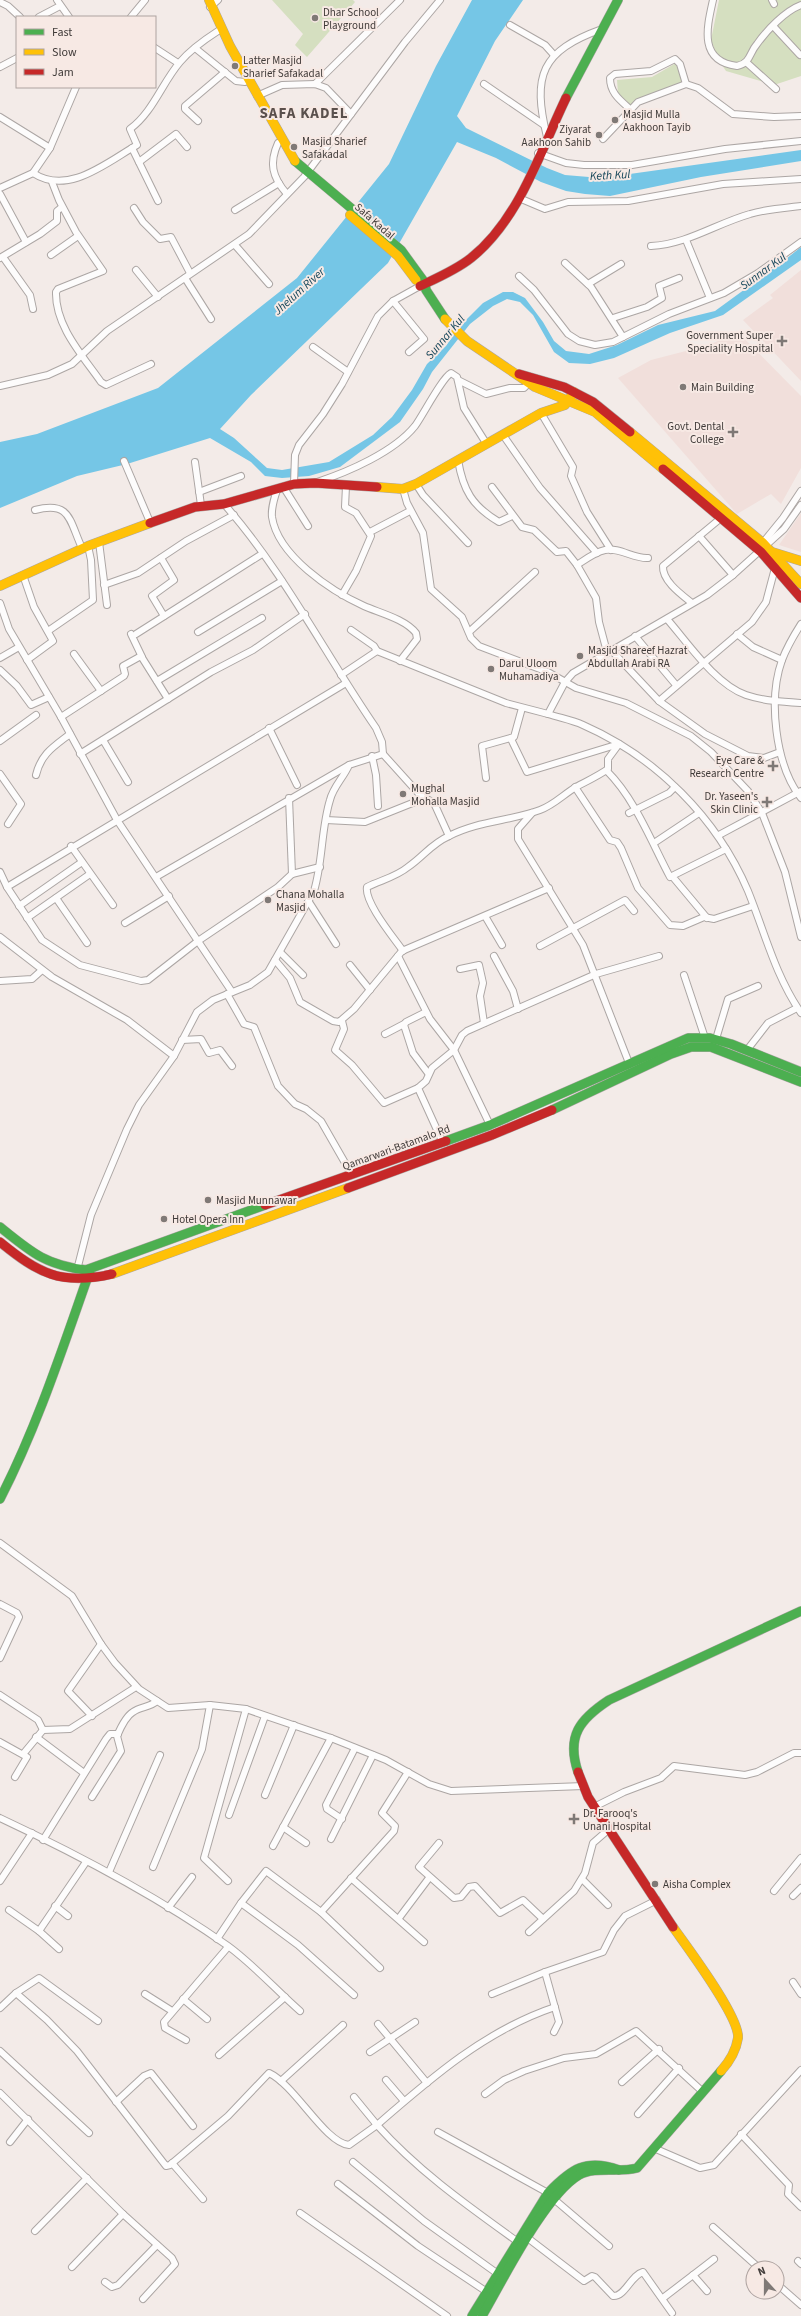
<svg xmlns="http://www.w3.org/2000/svg" width="801" height="2316" font-family="'Source Sans 3',sans-serif">
<style>
.medical{fill:#f1dfdb}
.green{fill:#d5dfc0}
.water{fill:#75c6e6}
.lines{fill:none;stroke-linecap:round;stroke-linejoin:round}
.street-casing{stroke:#aca6a4;stroke-width:8}
.fast-casing{stroke:#aca6a4;stroke-width:10}
.slow-casing{stroke:#aca6a4;stroke-width:10}
.jam-casing{stroke:#aca6a4;stroke-width:10}
.street{stroke:#fdfcfc;stroke-width:6}
.fast{stroke:#4caf50;stroke-width:9}
.slow{stroke:#ffc107;stroke-width:9}
.jam{stroke:#c62828;stroke-width:9}
.poi-dot{fill:#7f7976;stroke:#f7e9e4;stroke-width:1.5}
.labels{text-anchor:middle;stroke-width:4;stroke-linejoin:round;paint-order:stroke}
.poi-label{font-size:11px;fill:#403b39;stroke:#f7e9e4;text-anchor:start}
.street-label{font-size:11px;fill:#403b39;stroke:#f7e9e4}
.water-label{font-size:12px;font-style:italic;fill:#15465a;stroke:#f7e9e4}
.district-label{font-size:15px;font-weight:bold;letter-spacing:1px;fill:#5b504c;stroke:#f7e9e4}
</style>
<rect width="100%" height="100%" fill="#f3ebe8"/>
<g class="medical">
<polygon points="801,270 801,381 743,320 773,298 770,295"/>
<polygon points="738,332 801,396 801,468 781,504 771,494 737,514 618,378 651,360 709,345"/>
<polygon points="801,513 801,552 779,545"/>
</g>
<g class="green">
<polygon points="272,0 353,0 355,2 307,57 295,45 303,34"/>
<polygon points="719,0 801,0 801,76 774,85 726,71 718,59 711,40"/>
<polygon points="676,63 685,83 630,107 618,94 617,80 652,77"/>
</g>
<polygon class="water" points="472,0 523,0 495,41 457,116 466,128 547,168 565,175 601,178 801,150 801,161 701,177 610,196 585,194 566,191 541,182 496,158 457,142 388,263 251,395 220,429 234,438 267,468 282,470 329,462 373,435 392,417 412,390 427,364 446,346 459,327 483,303 503,292 513,292 525,298 543,322 554,341 566,351 589,354 617,345 658,325 715,311 781,263 801,247 801,260 723,315 670,333 614,358 590,364 569,363 554,352 533,315 520,302 507,299 493,306 470,324 432,372 423,389 400,422 340,467 309,476 282,478 265,476 251,462 210,438 127,464 77,476 0,508 0,442 37,434 158,388 297,278 389,164 436,66"/>
<g class="lines">
<defs>
<g id="street">
<polyline points="57,0 69,17"/>
<path d="M 713,0 C 707,27 698,61 737,66 C 751,63 749,53 757,44 C 767,30 785,11 801,5"/>
<polyline points="772,0 774,4"/>
<polyline points="0,2 8,6 20,17"/>
<polyline points="210,7 218,0"/>
<polyline points="39,17 60,6"/>
<polyline points="131,17 145,0"/>
<polyline points="510,25 545,45 554,55"/>
<polyline points="774,27 800,55"/>
<polyline points="155,48 178,63"/>
<polyline points="195,48 236,81 245,82"/>
<polyline points="746,62 776,89"/>
<polyline points="0,67 17,58"/>
<polyline points="315,84 400,0"/>
<polyline points="484,84 544,125"/>
<polyline points="257,96 282,85 315,84 326,88 351,114"/>
<path d="M 630,109 C 620,100 610,93 610,78 L 615,74 L 651,71 L 675,59 L 680,64 L 686,84"/>
<polyline points="0,117 50,148"/>
<polyline points="198,121 185,109 185,106 225,72"/>
<path d="M 547,137 C 532,75 541,51 602,29"/>
<polyline points="603,139 638,102 686,84 698,88 733,114 774,117 801,116"/>
<path d="M 278,143 C 269,163 272,177 287,194"/>
<polyline points="132,148 158,201"/>
<polyline points="538,153 566,163 584,165 632,165 725,149 801,141"/>
<polyline points="139,162 176,134 187,147"/>
<polyline points="33,173 50,148 76,87"/>
<path d="M 52,182 L 59,200 L 76,232 L 103,271 L 58,289 L 56,292 C 55,326 83,356 101,382 L 106,385 L 151,364"/>
<path d="M 0,188 L 33,173 C 68,196 106,163 137,145 L 130,129 C 153,112 162,83 180,62 C 191,49 204,40 218,31"/>
<polyline points="0,194 26,242"/>
<polyline points="519,198 545,209 568,202 628,201 723,184 801,179"/>
<polyline points="134,208 143,222 160,239 171,237 190,273"/>
<polyline points="235,210 279,183"/>
<polyline points="686,240 710,298"/>
<polyline points="235,245 269,284"/>
<path d="M 651,246 C 688,244 715,224 750,214 C 766,209 784,208 801,206"/>
<polyline points="51,255 78,236"/>
<polyline points="3,257 30,295 33,309"/>
<polyline points="0,258 40,234 57,221 57,211 62,207"/>
<polyline points="565,263 591,287 623,337"/>
<polyline points="136,270 158,297"/>
<polyline points="519,276 534,290 568,334 579,341 595,345 613,342 669,314 724,293 758,273 801,242"/>
<polyline points="185,278 211,319"/>
<polyline points="588,284 621,264"/>
<polyline points="393,301 424,339 409,352"/>
<polyline points="613,318 647,307 662,298 659,286 679,278"/>
<polyline points="313,347 348,372"/>
<polyline points="458,380 486,394 510,388 524,388 529,383"/>
<polyline points="0,386 48,375 72,364 107,331 249,234 304,177 405,42 440,0"/>
<polyline points="541,413 573,467 571,476 587,512 611,550"/>
<polyline points="503,435 540,488 597,553"/>
<path d="M 458,460 C 463,490 472,506 499,522 L 512,516"/>
<polyline points="124,461 150,522"/>
<polyline points="195,462 201,505"/>
<path d="M 317,482 C 348,472 394,452 415,426 C 423,415 442,378 451,373 L 457,377 L 464,408 L 486,443"/>
<polyline points="294,484 295,455 299,445 323,414 342,384 378,316 393,301 420,286"/>
<polyline points="416,484 423,495 468,543"/>
<polyline points="492,487 522,527 534,530 557,552 566,551 577,565 596,598 599,622 607,652"/>
<polyline points="284,488 308,526"/>
<polyline points="403,489 407,503 423,533 431,589 462,617 471,638 479,646 548,672 576,688 626,703 691,736 711,752 748,791 762,813 785,872 801,937"/>
<path d="M 277,490 C 274,499 271,508 272,517 C 278,556 331,591 364,606 C 380,613 405,619 416,633 L 417,639 L 400,661"/>
<polyline points="199,492 241,476"/>
<path d="M 35,510 C 71,501 69,520 82,548"/>
<polyline points="370,532 408,512"/>
<polyline points="699,536 733,575"/>
<polyline points="99,542 107,605"/>
<polyline points="761,545 783,518 801,491"/>
<polyline points="161,558 174,580 152,596 164,616"/>
<path d="M 577,565 C 586,559 595,552 605,550 C 619,547 634,559 648,558"/>
<polyline points="23,575 34,607 53,641 27,660"/>
<polyline points="104,585 138,573 186,541 234,515"/>
<polyline points="342,595 356,571 371,536 356,513 345,507 346,486"/>
<polyline points="0,603 9,629 61,717 117,820 232,992"/>
<path d="M 692,603 C 682,595 662,581 663,566 L 721,518"/>
<path d="M 667,619 C 688,643 715,684 746,695 C 764,701 783,702 801,703"/>
<path d="M 801,624 C 794,635 787,647 782,660 C 768,699 775,765 801,798"/>
<polyline points="351,630 374,646 377,651"/>
<polyline points="48,631 93,600 91,560 88,546"/>
<polyline points="198,632 282,581"/>
<polyline points="469,632 535,572"/>
<polyline points="131,634 142,657"/>
<polyline points="136,634 262,554"/>
<polyline points="737,634 753,647 782,660"/>
<polyline points="635,636 676,685"/>
<polyline points="611,650 659,701 705,734 748,756 764,758 780,752"/>
<polyline points="74,654 101,691"/>
<polyline points="0,658 19,647"/>
<polyline points="0,670 17,686 31,705 49,697"/>
<polyline points="341,675 377,651 506,703 548,714 565,682 573,673 707,595 733,575 784,529 801,505"/>
<polyline points="157,681 262,618"/>
<polyline points="659,701 752,622 766,602 775,568"/>
<path d="M 548,714 C 560,718 572,720 583,725 C 656,757 717,818 748,891 C 765,933 775,975 801,1013"/>
<polyline points="61,717 124,676 125,674 123,666 141,656 168,699"/>
<polyline points="269,728 297,785"/>
<polyline points="511,739 527,772 619,744"/>
<polyline points="103,740 128,782"/>
<polyline points="0,741 36,715"/>
<polyline points="80,754 211,672 253,650 305,614"/>
<polyline points="383,754 420,795 434,803 449,836"/>
<polyline points="372,756 376,775 378,806"/>
<path d="M 607,771 C 635,799 651,841 670,877"/>
<polyline points="0,774 21,804 8,824"/>
<path d="M 36,775 C 41,754 53,747 70,734"/>
<polyline points="486,778 482,746 514,737 522,708"/>
<polyline points="575,787 610,840 617,842 621,848 638,888 670,925 683,926 704,917 714,919 753,906"/>
<polyline points="289,798 292,874"/>
<polyline points="532,813 518,829 518,839 583,945 629,1063"/>
<polyline points="629,813 669,793 675,787"/>
<polyline points="326,820 365,822 425,798"/>
<polyline points="719,835 801,791"/>
<polyline points="654,843 699,813"/>
<polyline points="71,846 113,905"/>
<polyline points="0,872 7,887 42,940 80,965 141,981 148,980 198,941 278,887 292,874 320,867"/>
<polyline points="156,877 349,765"/>
<polyline points="7,887 346,683"/>
<polyline points="56,898 87,943"/>
<polyline points="309,902 336,944"/>
<polyline points="19,906 82,862"/>
<polyline points="485,916 502,945"/>
<polyline points="27,918 90,874"/>
<polyline points="707,918 672,876 726,849"/>
<polyline points="125,923 169,896"/>
<polyline points="0,937 52,977 127,1020 174,1056"/>
<polyline points="540,946 625,900 634,911"/>
<path d="M 403,951 C 394,938 364,902 367,887 C 381,880 396,877 408,867 C 424,856 431,844 449,836 C 478,821 510,821 540,810 C 554,805 564,794 576,787 C 587,781 598,776 608,769 L 608,759 L 619,744"/>
<polyline points="280,952 303,975"/>
<polyline points="398,956 430,1019 454,1050 490,1125"/>
<polyline points="494,956 513,991 518,1009"/>
<polyline points="275,960 290,978 300,1002 333,1021 339,1022 354,1009 402,951 549,888"/>
<polyline points="350,965 370,990"/>
<polyline points="460,969 479,965 483,983 480,996 484,1023"/>
<polyline points="684,975 705,1038"/>
<polyline points="0,981 32,979 42,970"/>
<polyline points="227,994 244,1024 254,1027 278,1086 295,1104 306,1109 321,1121 352,1175"/>
<polyline points="426,1012 406,1022 404,1025 413,1053 428,1073"/>
<polyline points="342,1021 344,1029 335,1050 352,1065 384,1103 418,1088"/>
<polyline points="385,1034 404,1024"/>
<polyline points="716,1039 728,999 758,986"/>
<polyline points="182,1040 201,1039 209,1053 220,1050 232,1066"/>
<polyline points="747,1050 768,1023 797,1008"/>
<polyline points="443,1143 418,1088 426,1081 432,1068 454,1050 462,1035 467,1031 596,974 659,956"/>
<path d="M 77,1270 L 91,1215 L 127,1129 L 139,1105 L 174,1056 L 197,1012 L 213,1000 L 250,985 L 268,972 L 314,891 C 323,861 321,829 330,800 C 333,787 344,777 349,765 L 383,754 L 382,742 L 376,728 C 325,654 284,572 224,504"/>
<polyline points="0,1543 72,1596 101,1644 115,1663 139,1689 168,1708 210,1705 246,1709 331,1738 386,1760 429,1784 451,1791 584,1786"/>
<polyline points="0,1604 17,1613 19,1617 0,1658"/>
<polyline points="0,1695 38,1720 43,1730"/>
<polyline points="92,1716 68,1691 101,1644"/>
<polyline points="36,1737 84,1773"/>
<polyline points="0,1742 27,1757 15,1777"/>
<polyline points="24,1753 43,1730 70,1729 136,1687"/>
<polyline points="265,1795 294,1725"/>
<path d="M 92,1797 L 121,1751 L 117,1736 C 120,1729 126,1716 133,1712 C 141,1706 149,1708 157,1701"/>
<polyline points="594,1807 624,1792 661,1778 674,1766 745,1775 757,1772 794,1753 801,1753"/>
<polyline points="229,1815 265,1716"/>
<path d="M 0,1818 C 79,1855 157,1896 228,1946 C 254,1965 276,1990 300,2011"/>
<polyline points="342,1819 327,1809 326,1805 355,1748"/>
<polyline points="283,1827 306,1843"/>
<polyline points="331,1839 373,1755"/>
<polyline points="43,1840 106,1739 110,1734 118,1734"/>
<polyline points="439,1843 419,1867 454,1898 461,1897 469,1887 475,1886 500,1913 523,1900 543,1919"/>
<polyline points="273,1846 331,1738"/>
<polyline points="153,1867 202,1749 210,1705"/>
<polyline points="109,1872 160,1755"/>
<polyline points="351,1878 424,1942"/>
<polyline points="582,1879 608,1905"/>
<polyline points="0,1881 32,1833"/>
<polyline points="228,1881 204,1858 246,1709"/>
<polyline points="774,1891 801,1858"/>
<polyline points="793,1896 801,1888"/>
<polyline points="241,1903 298,1945 354,1995"/>
<polyline points="55,1906 68,1916"/>
<polyline points="168,1908 192,1877"/>
<polyline points="9,1910 39,1931"/>
<polyline points="321,1912 394,1831 395,1826 382,1813 408,1772"/>
<polyline points="399,1918 429,1878"/>
<polyline points="529,1932 574,1891 585,1873 593,1843 608,1830"/>
<polyline points="217,1939 241,1903 266,1871 321,1912 380,1968"/>
<polyline points="59,1949 39,1931 86,1862"/>
<polyline points="545,1972 559,2022 554,2032"/>
<polyline points="793,1982 801,1994"/>
<path d="M 16,1993 L 47,2020 L 77,2051 L 166,2166 L 170,2165 L 228,2116 L 269,2073 C 295,2085 325,2143 349,2145 L 377,2125 L 354,2097"/>
<polyline points="145,1994 172,2011"/>
<polyline points="492,1994 545,1972 603,1952 614,1930 625,1916 657,1900"/>
<polyline points="183,1999 207,2019"/>
<polyline points="0,2008 16,1993 39,1978 98,2021"/>
<polyline points="378,2024 427,2083"/>
<polyline points="186,2040 165,2028 164,2022 228,1947"/>
<polyline points="0,2051 89,2133"/>
<polyline points="370,2052 415,2022"/>
<polyline points="219,2055 285,1997"/>
<polyline points="386,2080 404,2101"/>
<polyline points="281,2081 343,2025"/>
<polyline points="622,2082 659,2049"/>
<polyline points="0,2093 123,2214 172,2258 175,2264 143,2299"/>
<polyline points="485,2094 504,2080 524,2071 564,2058 596,2054 636,2031 703,2092"/>
<polyline points="116,2102 144,2076 151,2073 193,2126"/>
<polyline points="638,2114 679,2068"/>
<polyline points="438,2132 548,2193"/>
<polyline points="741,2134 789,2185 788,2194 801,2207"/>
<polyline points="10,2142 28,2119"/>
<polyline points="656,2149 700,2168 714,2165 801,2070"/>
<polyline points="353,2162 424,2221 498,2274"/>
<polyline points="172,2163 203,2199"/>
<polyline points="338,2184 418,2246 487,2292"/>
<polyline points="555,2200 609,2246"/>
<polyline points="300,2213 447,2316"/>
<polyline points="713,2227 759,2268"/>
<polyline points="35,2231 87,2178"/>
<path d="M 529,2239 L 584,2281 L 592,2276 L 595,2277 L 613,2296 C 625,2297 631,2275 643,2272 L 672,2313"/>
<path d="M 518,2242 C 468,2206 418,2171 377,2125 C 431,2078 486,2030 555,2007"/>
<polyline points="798,2261 801,2264"/>
<polyline points="72,2267 123,2214"/>
<polyline points="693,2275 707,2291"/>
<polyline points="105,2282 112,2287 118,2285 157,2245"/>
<polyline points="777,2284 801,2305"/>
<polyline points="663,2298 714,2259"/>
</g>
<g id="fast">
<polyline points="566,98 618,0"/>
<polyline points="295,161 401,250 425,283 426,290 445,319"/>
<polyline points="552,1110 671,1054 691,1047 711,1047 801,1082"/>
<polyline points="446,1141 490,1125 688,1038 710,1038 731,1044 801,1072"/>
<path d="M 0,1227 C 31,1252 45,1265 86,1270 L 265,1205"/>
<path d="M 0,1499 C 36,1429 61,1353 87,1279 L 92,1276"/>
<path d="M 578,1772 C 566,1736 580,1719 609,1700 L 801,1611"/>
<path d="M 472,2316 L 548,2193 C 571,2169 586,2158 619,2170"/>
<path d="M 482,2316 C 503,2280 545,2195 579,2175 C 595,2166 619,2173 637,2168 L 721,2071"/>
</g>
<g id="slow">
<polyline points="209,0 230,46 295,161"/>
<polyline points="350,215 398,256 416,280"/>
<polyline points="445,319 467,341 535,387 595,412 663,469"/>
<polyline points="630,432 763,543 801,584"/>
<polyline points="377,487 403,489 416,484 541,413 565,405 574,392"/>
<polyline points="772,552 801,561"/>
<polyline points="0,586 88,546 150,523"/>
<polyline points="112,1274 348,1188"/>
<path d="M 673,1927 C 687,1947 740,2017 738,2038 C 736,2051 730,2061 721,2071"/>
</g>
<g id="jam">
<path d="M 420,286 C 437,278 456,270 471,258 C 519,220 540,152 566,98"/>
<polyline points="519,374 564,387 593,402 630,432"/>
<polyline points="663,469 761,552 801,598"/>
<polyline points="150,523 195,507 224,504 294,484 315,483 377,487"/>
<polyline points="348,1188 492,1135 552,1110"/>
<polyline points="265,1205 446,1141"/>
<path d="M 0,1242 C 38,1273 61,1286 112,1274"/>
<polyline points="578,1772 588,1797 673,1927"/>
</g>
</defs>
<use href="#street" class="street-casing"/>
<use href="#fast" class="fast-casing"/>
<use href="#slow" class="slow-casing"/>
<use href="#jam" class="jam-casing"/>
<use href="#street" class="street"/>
<use href="#fast" class="fast"/>
<use href="#slow" class="slow"/>
<use href="#jam" class="jam"/>
</g>
<g class="poi-dot">
<circle cx="315" cy="18" r="4"/>
<circle cx="235" cy="66" r="4"/>
<circle cx="615" cy="120" r="4"/>
<circle cx="599" cy="135" r="4"/>
<circle cx="294" cy="147" r="4"/>
<path d="M780 335h4v4h4v4h-4v4h-4v-4h-4v-4h4z"/>
<circle cx="683" cy="387" r="4"/>
<path d="M731 426h4v4h4v4h-4v4h-4v-4h-4v-4h4z"/>
<circle cx="580" cy="656" r="4"/>
<circle cx="491" cy="669" r="4"/>
<path d="M771 760h4v4h4v4h-4v4h-4v-4h-4v-4h4z"/>
<circle cx="403" cy="794" r="4"/>
<path d="M765 796h4v4h4v4h-4v4h-4v-4h-4v-4h4z"/>
<circle cx="268" cy="900" r="4"/>
<circle cx="208" cy="1200" r="4"/>
<circle cx="164" cy="1219" r="4"/>
<path d="M572 1813h4v4h4v4h-4v4h-4v-4h-4v-4h4z"/>
<circle cx="655" cy="1884" r="4"/>
</g>
<g class="labels">
<g class="poi-label">
<text x="323" y="16">Dhar School<tspan x="323" dy="13">Playground</tspan></text>
<text x="243" y="64">Latter Masjid<tspan x="243" dy="13">Sharief Safakadal</tspan></text>
<text x="623" y="118">Masjid Mulla<tspan x="623" dy="13">Aakhoon Tayib</tspan></text>
<text x="591" y="133" text-anchor="end">Ziyarat<tspan x="591" dy="13">Aakhoon Sahib</tspan></text>
<text x="302" y="145">Masjid Sharief<tspan x="302" dy="13">Safakadal</tspan></text>
<text x="773" y="339" text-anchor="end">Government Super<tspan x="773" dy="13">Speciality Hospital</tspan></text>
<text x="691" y="391">Main Building</text>
<text x="724" y="430" text-anchor="end">Govt. Dental<tspan x="724" dy="13">College</tspan></text>
<text x="588" y="654">Masjid Shareef Hazrat<tspan x="588" dy="13">Abdullah Arabi RA</tspan></text>
<text x="499" y="667">Darul Uloom<tspan x="499" dy="13">Muhamadiya</tspan></text>
<text x="764" y="764" text-anchor="end">Eye Care &amp;<tspan x="764" dy="13">Research Centre</tspan></text>
<text x="411" y="792">Mughal<tspan x="411" dy="13">Mohalla Masjid</tspan></text>
<text x="758" y="800" text-anchor="end">Dr. Yaseen's<tspan x="758" dy="13">Skin Clinic</tspan></text>
<text x="276" y="898">Chana Mohalla<tspan x="276" dy="13">Masjid</tspan></text>
<text x="216" y="1204">Masjid Munnawar</text>
<text x="172" y="1223">Hotel Opera Inn</text>
<text x="583" y="1817">Dr. Farooq's<tspan x="583" dy="13">Unani Hospital</tspan></text>
<text x="663" y="1888">Aisha Complex</text>
</g>
<g class="street-label">
<text transform="translate(375 221) rotate(41)" y="4">Safa Kadal</text>
<text transform="translate(396 1147) rotate(-20)" y="4">Qamarwari-Batamalo Rd</text>
</g>
<g class="water-label">
<text transform="translate(610 175) rotate(-3)" y="4">Keth Kul</text>
<text transform="translate(763 271) rotate(-36)" y="4">Sunnar Kul</text>
<text transform="translate(299 291) rotate(-42)" y="4">Jhelum River</text>
<text transform="translate(445 337) rotate(-50)" y="4">Sunnar Kul</text>
</g>
<g class="district-label">
<text x="304" y="118">SAFA KADEL</text>
</g>
</g>
<rect x="16" y="16" width="140" height="72" fill="#f7e9e4" stroke="#aea3a0"/>
<rect x="24" y="29" width="20" height="6" fill="#4caf50" stroke="#aea3a0"/>
<text x="52" y="36" font-size="12" fill="#403b39">Fast</text>
<rect x="24" y="49" width="20" height="6" fill="#ffc107" stroke="#aea3a0"/>
<text x="52" y="56" font-size="12" fill="#403b39">Slow</text>
<rect x="24" y="69" width="20" height="6" fill="#c62828" stroke="#aea3a0"/>
<text x="52" y="76" font-size="12" fill="#403b39">Jam</text>
<g transform="translate(765 2280) rotate(339)"><circle r="19" fill="#f7e9e4" stroke="#aea3a0"/>
<path d="M0-3L7 15L0 10L-7 15Z" fill="#7f7976"/>
<text y="-6" font-size="11" font-weight="bold" text-anchor="middle" fill="#403b39">N</text>
</g>
</svg>
